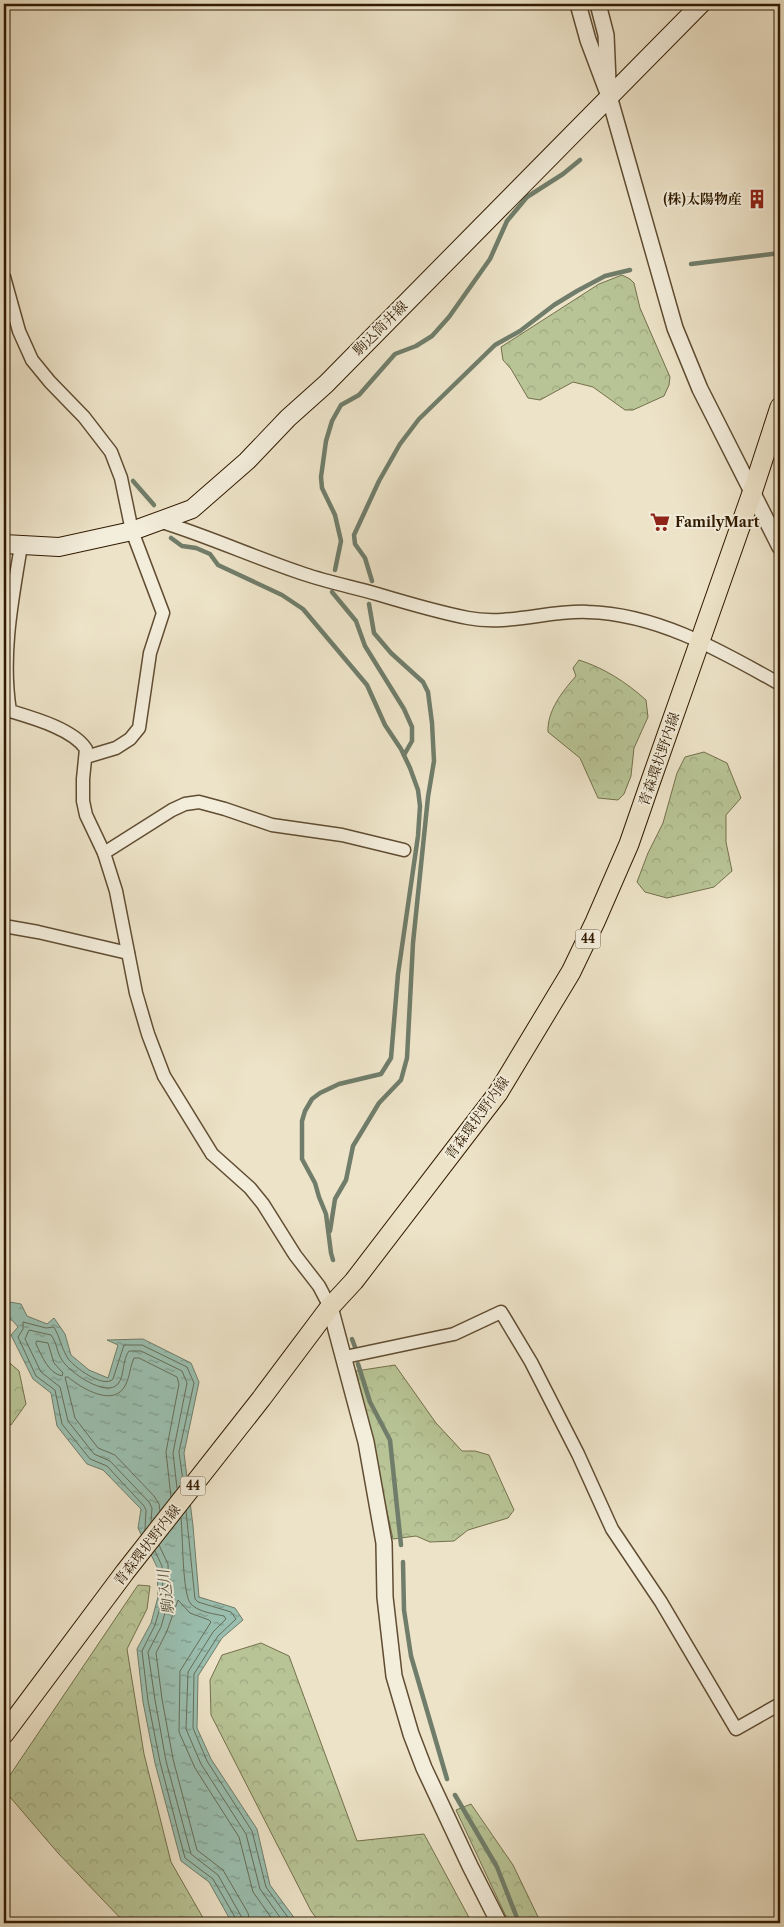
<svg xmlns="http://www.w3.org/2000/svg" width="784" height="1927" font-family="'Libre Caslon Text','Noto Serif JP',serif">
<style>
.forest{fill:url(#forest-crowns);stroke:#74704b}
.water{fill:url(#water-ripples);stroke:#707d6a}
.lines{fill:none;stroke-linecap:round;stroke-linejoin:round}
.shore{stroke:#666d58;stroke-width:1}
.stream{stroke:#707d6a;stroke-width:4.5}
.minor-casing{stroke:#604d32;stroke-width:15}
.tertiary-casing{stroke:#604d32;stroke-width:18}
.secondary-casing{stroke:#311b00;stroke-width:20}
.primary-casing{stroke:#311b00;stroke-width:21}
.minor{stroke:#f3eddb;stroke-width:12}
.tertiary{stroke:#f3eddb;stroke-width:15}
.secondary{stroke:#f3eddb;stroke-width:18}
.primary{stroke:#ede3c8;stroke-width:19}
.labels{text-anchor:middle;stroke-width:4;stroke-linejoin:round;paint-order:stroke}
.shield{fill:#f3eddb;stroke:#6b5a42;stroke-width:1}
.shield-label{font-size:12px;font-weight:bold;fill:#311b00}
.poi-label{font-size:14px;font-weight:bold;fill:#311b00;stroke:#f3eddb;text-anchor:end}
.street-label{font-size:14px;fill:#311b00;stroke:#f3eddb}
.water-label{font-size:15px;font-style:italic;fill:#56543e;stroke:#f3eddb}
</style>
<defs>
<pattern id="forest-crowns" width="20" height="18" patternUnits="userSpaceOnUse" patternTransform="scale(1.25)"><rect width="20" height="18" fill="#b8c496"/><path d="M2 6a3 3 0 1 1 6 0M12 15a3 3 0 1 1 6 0" fill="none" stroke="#9fa880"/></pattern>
<pattern id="water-ripples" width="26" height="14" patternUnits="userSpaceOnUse" patternTransform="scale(1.25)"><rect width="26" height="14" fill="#9abfb0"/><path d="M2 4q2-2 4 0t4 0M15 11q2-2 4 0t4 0" fill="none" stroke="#7e9a8d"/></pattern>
</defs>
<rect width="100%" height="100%" fill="#ede3c8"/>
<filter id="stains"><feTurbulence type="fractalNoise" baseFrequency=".004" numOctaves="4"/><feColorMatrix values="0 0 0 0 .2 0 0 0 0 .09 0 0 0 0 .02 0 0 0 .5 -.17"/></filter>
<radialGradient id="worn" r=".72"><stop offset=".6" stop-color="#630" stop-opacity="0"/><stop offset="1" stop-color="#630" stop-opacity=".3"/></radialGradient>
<g class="forest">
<polygon points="622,275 630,279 634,283 640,308 670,377 669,385 664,396 633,410 625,410 593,387 573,382 540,400 528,398 511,369 503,360 501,347 599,284"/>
<path d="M 579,660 C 604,668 626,682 646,700 L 648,717 L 634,748 L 631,776 L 624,794 L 618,800 L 598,798 L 580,758 L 548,732 C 547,711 562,692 576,676 L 573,668 Z"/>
<polygon points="704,752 727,763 741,798 726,815 726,842 732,871 714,887 667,898 645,892 637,882 648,853 663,823 677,773 685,757"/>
<polygon points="4,1358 19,1371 26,1404 11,1425 4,1422"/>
<polygon points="395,1365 436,1423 462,1451 475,1451 489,1455 514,1510 508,1518 468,1530 454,1541 430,1542 416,1536 393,1539 356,1371"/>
<polygon points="138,1585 150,1586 147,1609 127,1649 144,1754 171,1862 206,1923 125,1923 58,1853 4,1790 4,1784"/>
<polygon points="261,1643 289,1656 357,1841 424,1834 472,1923 320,1923 311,1911 211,1715 210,1680 222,1655"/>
<polygon points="471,1804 513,1865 541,1923 509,1923 456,1810"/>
</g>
<polygon class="water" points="4,1301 21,1304 27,1316 47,1324 54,1318 65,1334 71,1355 89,1370 108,1378 118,1345 107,1340 143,1339 191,1363 199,1382 184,1453 193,1526 199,1597 235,1608 243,1620 222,1638 198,1676 197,1728 211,1759 257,1829 270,1885 298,1923 232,1923 209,1882 181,1861 155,1763 143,1702 137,1649 151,1623 158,1597 157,1567 138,1528 141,1509 103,1470 87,1464 57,1426 51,1393 33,1379 11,1335 18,1327 13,1321 4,1316"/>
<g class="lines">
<g class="shore">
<path d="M 37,1341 L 48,1343 L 54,1363 L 63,1373 L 62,1376 C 48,1373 42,1356 36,1344 Z"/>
<path d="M 160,1511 L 159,1504 L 154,1496 L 115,1455 L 98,1448 L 75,1418 L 65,1377 L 68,1377 C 81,1388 115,1409 126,1384 C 130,1376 130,1366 134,1358 L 139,1358 L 177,1377 L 179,1384 L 166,1452 L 171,1497"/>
<polyline points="186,1511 195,1599 198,1602 231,1612 236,1619 218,1636 194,1674 193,1728 207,1761 252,1831 266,1887 292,1923"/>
<path d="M 181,1518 C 183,1534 182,1595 191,1604 C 198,1612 215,1614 224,1616 L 226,1619 L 213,1632 L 188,1672 L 186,1729 L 201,1764 L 246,1834 L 260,1889 L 284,1923"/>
<path d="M 151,1522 L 152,1508 L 149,1502 L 110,1461 L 94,1454 L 68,1421 L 60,1387 L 41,1372 L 25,1339 L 29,1330 L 51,1335 C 57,1343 57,1353 62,1360 C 69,1372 106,1398 118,1384 C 125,1375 122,1360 129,1351 L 141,1351 L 182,1371 L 187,1383 L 173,1453 L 177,1488"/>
<path d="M 145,1530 L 146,1510 L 144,1506 L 107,1466 L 90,1459 L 62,1424 L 55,1390 L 36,1376 L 18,1337 L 23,1329 L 23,1322 L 46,1328 L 54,1327 C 60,1337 61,1347 67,1357 C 73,1367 104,1389 113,1379 L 124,1345 L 142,1345 L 187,1367 L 194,1383 L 179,1452 L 183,1481"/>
<polyline points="159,1545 168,1564 169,1598 161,1627 148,1652 155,1700 166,1761 191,1854 218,1875 241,1916 243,1923"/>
<polyline points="155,1551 162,1566 163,1597 155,1625 142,1651 148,1701 160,1762 185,1858 213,1879 236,1919 236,1923"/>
<polyline points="250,1923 248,1913 223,1870 197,1850 173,1759 162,1699 156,1653 167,1631 178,1600 190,1613 209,1620 211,1622 180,1671 179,1732 195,1768 239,1837 253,1892 275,1923"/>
</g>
<g class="stream">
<polyline points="691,264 780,253"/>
<polyline points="133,481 154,505"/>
<polyline points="171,538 182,546 196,548 210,554 218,565 282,595 303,609 367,685 385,725 401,749 410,768 418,790 420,806 418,836 398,974 391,1058 381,1074 339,1084 320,1093 312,1099 305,1111 302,1121 302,1159 315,1183 319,1197 326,1214 331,1253 333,1260"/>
<polyline points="335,570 341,541 335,515 322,488 321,477 326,441 332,421 341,405 359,395 395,354 416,346 432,336 449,317 490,259 507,221 527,197 563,174 580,160"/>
<polyline points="372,581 365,558 355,544 354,535 379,481 400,444 419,419 495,345 520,331 554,305 577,291 605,276 630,270"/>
<polyline points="332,592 356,621 365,646 404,709 412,727 412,741 404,755"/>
<polyline points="330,1231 335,1199 346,1180 353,1146 379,1103 401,1080 407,1058 413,943 428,797 434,761 432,723 428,692 423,682 391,653 374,633 369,604"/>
<polyline points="352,1339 355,1347"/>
<polyline points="358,1364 370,1402 390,1440 401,1545"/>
<polyline points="403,1562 404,1610 411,1656 447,1779"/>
<polyline points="455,1795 497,1867 519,1923"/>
</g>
<defs>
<g id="minor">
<polyline points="4,277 19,331 32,360 50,382 84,417 111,452 121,478 132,531 163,613 150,653 139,728 130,739 116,748 86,757"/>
<path d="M 162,522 C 210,537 256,558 304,574 C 328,582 352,587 377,594 C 407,603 437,612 468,618 C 508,626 549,610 588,612 C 658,614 721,651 780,684"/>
<path d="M 21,546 C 12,600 1,656 10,711 C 33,718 73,729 86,749 L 83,779 L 83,801 L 86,815 L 104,853 L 116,891 L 136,993 L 148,1034 L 164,1076 L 212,1154 L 250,1188 L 263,1204 L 295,1255 L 319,1286 L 330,1307"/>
<polyline points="104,853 172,810 185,804 199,802 225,809 272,825 342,835 404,850"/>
<polyline points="4,926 38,932 128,953"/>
<polyline points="345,1357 454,1334 501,1312 531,1362 578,1454 612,1529 661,1602 736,1729 780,1704"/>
</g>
<g id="tertiary">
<polyline points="578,4 588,40 609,96 675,328 700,389 780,547"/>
<polyline points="598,4 606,35 608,82"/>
<polyline points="330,1307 366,1442 384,1543 385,1597 394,1676 411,1734 424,1768 470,1866 499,1923"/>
</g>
<polyline id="secondary" points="4,544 59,547 132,531 192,509 247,461 288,418 326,384 701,4"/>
<polyline id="primary" points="4,1734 125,1572 261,1399 330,1307 354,1281 498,1093 571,972 595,922 629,844 649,786 752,493 780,407"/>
</defs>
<use href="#minor" class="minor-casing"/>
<use href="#tertiary" class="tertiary-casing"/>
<use href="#secondary" class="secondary-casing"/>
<use href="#primary" class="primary-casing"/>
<use href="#minor" class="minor"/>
<use href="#tertiary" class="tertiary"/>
<use href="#secondary" class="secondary"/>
<use href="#primary" class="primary"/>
</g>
<defs>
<symbol id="building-bare" viewBox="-9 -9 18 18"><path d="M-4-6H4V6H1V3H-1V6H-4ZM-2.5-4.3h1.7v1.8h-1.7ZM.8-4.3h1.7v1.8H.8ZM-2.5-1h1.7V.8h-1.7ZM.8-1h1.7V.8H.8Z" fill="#8f2418" stroke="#f3eddb" stroke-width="2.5" paint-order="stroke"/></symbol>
<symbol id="supermarket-bare" viewBox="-9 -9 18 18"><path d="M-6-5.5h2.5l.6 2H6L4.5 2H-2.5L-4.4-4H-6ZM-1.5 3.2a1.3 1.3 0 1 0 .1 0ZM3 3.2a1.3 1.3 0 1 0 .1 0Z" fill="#8f2418" stroke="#f3eddb" stroke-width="2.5" paint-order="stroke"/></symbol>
</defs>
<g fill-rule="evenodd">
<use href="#building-bare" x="743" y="185" width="28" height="28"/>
<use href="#supermarket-bare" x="646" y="508" width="28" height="28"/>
</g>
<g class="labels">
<g class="shield">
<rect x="575.5" y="929.5" width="25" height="19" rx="4"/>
<rect x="180.5" y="1476.5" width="25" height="19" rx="4"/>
</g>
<g class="shield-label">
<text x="588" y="943">44</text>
<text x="193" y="1490">44</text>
</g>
<g class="poi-label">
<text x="742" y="204">(株)太陽物産</text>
<text x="675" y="527" text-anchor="start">FamilyMart</text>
</g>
<g class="street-label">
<text transform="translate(380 328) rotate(-45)" y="5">駒込筒井線</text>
<text transform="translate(659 759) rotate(-71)" y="5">青森環状野内線</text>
<text transform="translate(477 1118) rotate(-54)" y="5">青森環状野内線</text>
<text transform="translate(147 1545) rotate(-52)" y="5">青森環状野内線</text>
</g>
<g class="water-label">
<text transform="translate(166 1592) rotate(-97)" y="5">駒込川</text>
</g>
</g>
<rect width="784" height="1927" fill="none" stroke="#ede3c8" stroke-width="20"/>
<rect x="5" y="5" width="774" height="1917" fill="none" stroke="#311b00" stroke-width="2.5"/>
<rect x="10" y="10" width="764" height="1907" fill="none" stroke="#311b00"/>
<rect width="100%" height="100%" filter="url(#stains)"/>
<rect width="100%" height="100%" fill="url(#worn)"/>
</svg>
